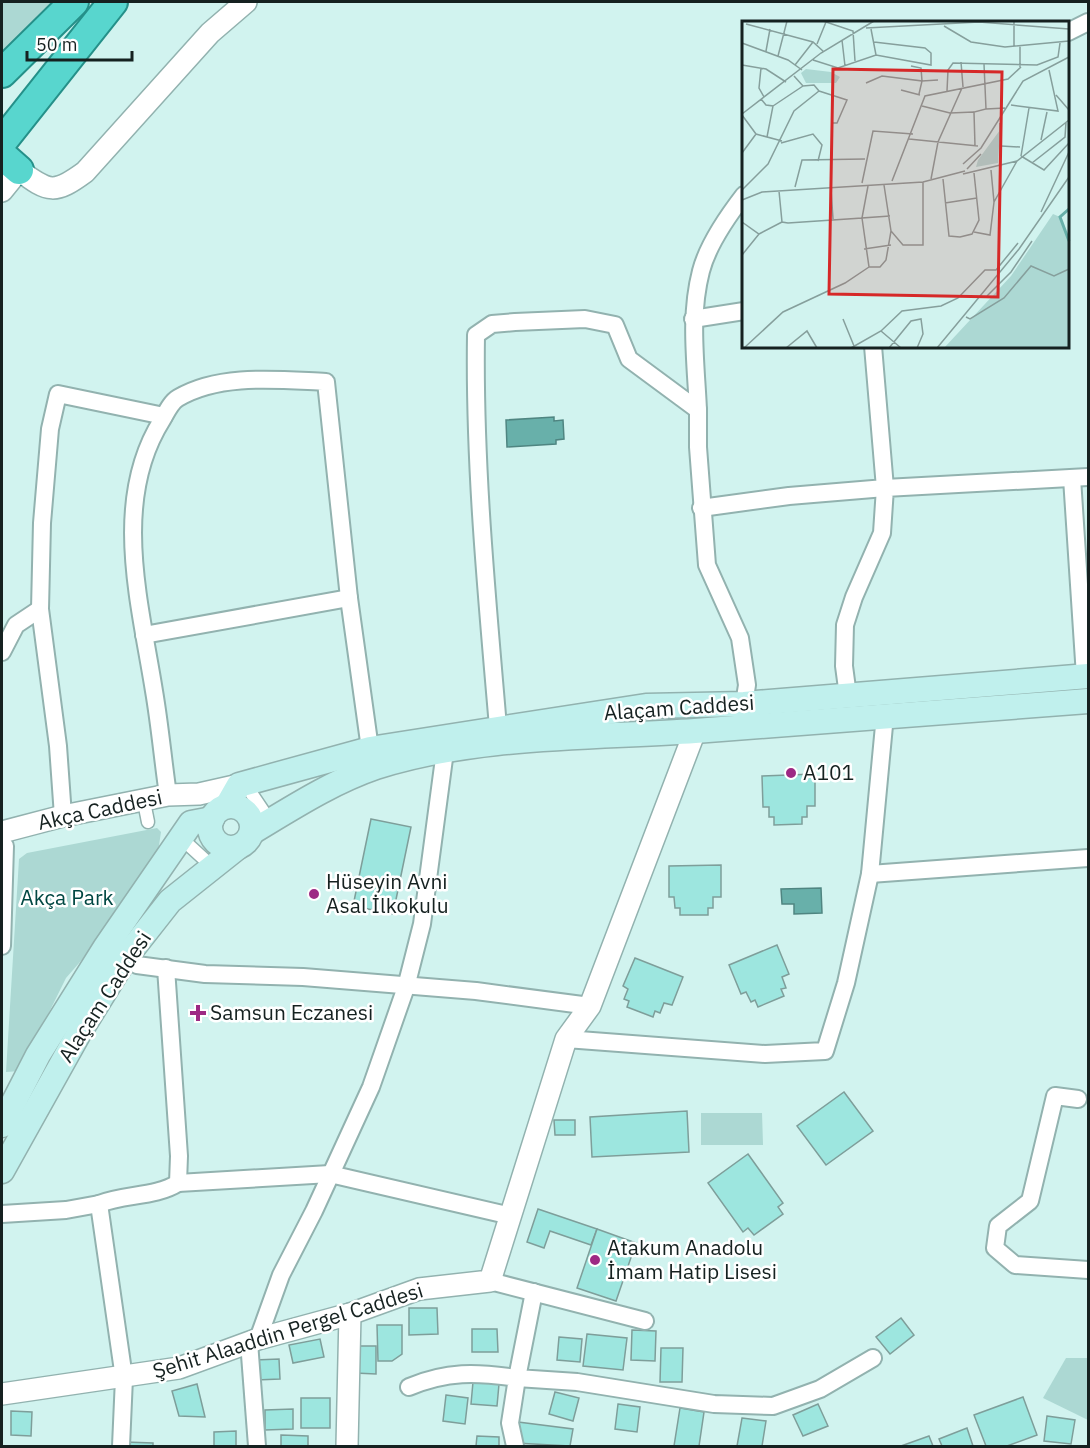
<svg xmlns="http://www.w3.org/2000/svg" width="1090" height="1448" font-family="'IBM Plex Sans',sans-serif">
<style>
.green{fill:#acd8d3}
.water{fill:#68b0aa;stroke:#4f8581;stroke-width:1.5}
.building{fill:#9de6df;stroke:#7e9e9a;stroke-width:1.5}
.lines{fill:none;stroke-linecap:round;stroke-linejoin:round}
.pedestrian-casing{stroke:#92b2af;stroke-width:15}
.minor-casing{stroke:#92b2af;stroke-width:20}
.tertiary-casing{stroke:#92b2af;stroke-width:24}
.secondary-casing{stroke:#92b2af;stroke-width:27}
.trunk-casing{stroke:#259089;stroke-width:32}
.pedestrian{stroke:#fff;stroke-width:12}
.minor{stroke:#fff;stroke-width:16}
.tertiary{stroke:#fff;stroke-width:21}
.secondary{stroke:#c0f0ed;stroke-width:24}
.trunk{stroke:#58d6ce;stroke-width:28}
.poi-dot{fill:#9d2984;stroke:#fff;stroke-width:2}
.labels{text-anchor:middle;stroke-width:5;stroke-linejoin:round;paint-order:stroke}
.street-label{font-size:21px;fill:#152120;stroke:#fff}
.poi-label{font-size:21px;fill:#152120;stroke:#fff;text-anchor:start}
.park-label{font-size:21px;fill:#004742;stroke:#fff}
.inset-river{fill:none;stroke:#68b0aa;stroke-width:3}
.inset-road{fill:none;stroke:#869f9c;stroke-width:1.5}
.view{fill:#d62828;fill-opacity:0.15;stroke:#d62828;stroke-width:3}
.inset-edge{fill:none;stroke:#152120;stroke-width:3}
</style>
<rect width="100%" height="100%" fill="#d1f3ef"/>
<g class="green">
<polygon points="2,2 52,2 2,52"/>
<polygon points="157,828 161,832 158,852 100,939 66,978 20,1071 6,1072 19,859 27,853"/>
<polygon points="701,1113 762,1113 763,1145 701,1145"/>
<polygon points="1066,1358 1088,1358 1088,1420 1043,1398"/>
</g>
<g class="water">
<polygon points="554,417 554,421 563,420 564,439 556,440 556,444 507,447 506,420"/>
<polygon points="821,888 822,913 794,914 794,904 782,904 781,889"/>
</g>
<g class="building">
<polygon points="815,774 815,806 807,806 807,817 802,817 802,824 774,825 774,817 769,817 769,807 763,807 762,776"/>
<polygon points="371,819 411,827 393,914 353,906"/>
<polygon points="721,865 721,897 713,897 713,908 708,908 708,915 680,915 680,908 675,908 674,897 669,897 669,866"/>
<polygon points="777,945 789,974 782,977 786,988 781,989 784,996 758,1007 755,1000 751,1002 746,992 741,994 729,965"/>
<polygon points="635,958 683,977 672,1005 664,1003 660,1013 655,1011 653,1017 627,1007 629,1001 624,999 628,989 623,986"/>
<polygon points="844,1092 873,1131 826,1165 797,1126"/>
<polygon points="687,1111 689,1152 592,1157 590,1117"/>
<polygon points="554,1120 575,1120 575,1135 555,1135"/>
<polygon points="748,1154 783,1203 778,1207 783,1214 754,1235 748,1228 743,1232 708,1183"/>
<polygon points="538,1209 597,1229 591,1245 550,1231 544,1248 527,1242"/>
<polygon points="597,1229 636,1243 616,1301 577,1288"/>
<polygon points="409,1308 437,1308 438,1334 409,1335"/>
<polygon points="901,1318 914,1335 890,1354 876,1337"/>
<polygon points="377,1325 402,1325 402,1354 392,1361 378,1361"/>
<polygon points="472,1329 497,1329 498,1352 472,1352"/>
<polygon points="632,1330 656,1331 655,1361 631,1360"/>
<polygon points="587,1334 627,1338 623,1370 583,1366"/>
<polygon points="559,1337 582,1339 580,1362 557,1360"/>
<polygon points="320,1339 324,1357 293,1363 289,1345"/>
<polygon points="355,1346 376,1346 376,1374 355,1373"/>
<polygon points="661,1348 683,1348 682,1382 660,1382"/>
<polygon points="279,1359 280,1379 256,1380 255,1360"/>
<polygon points="473,1382 499,1384 497,1406 471,1404"/>
<polygon points="197,1384 205,1417 179,1416 172,1391"/>
<polygon points="555,1392 579,1398 573,1421 549,1414"/>
<polygon points="446,1395 468,1398 465,1424 443,1421"/>
<polygon points="1023,1397 1037,1435 1007,1446 986,1446 974,1415"/>
<rect x="301" y="1398" width="29" height="30"/>
<polygon points="618,1404 640,1407 637,1432 615,1429"/>
<polygon points="818,1404 828,1426 803,1436 793,1415"/>
<polygon points="680,1408 704,1412 699,1446 674,1446"/>
<polygon points="293,1409 293,1429 265,1430 265,1410"/>
<polygon points="11,1411 32,1412 31,1436 11,1435"/>
<polygon points="1047,1416 1075,1420 1071,1444 1044,1441"/>
<polygon points="742,1418 766,1421 762,1446 737,1446"/>
<polygon points="518,1422 573,1429 570,1446 515,1443"/>
<polygon points="967,1428 973,1446 942,1446 939,1439"/>
<polygon points="236,1431 236,1446 214,1446 214,1432"/>
<polygon points="281,1435 308,1436 308,1446 281,1446"/>
<polygon points="477,1436 499,1437 499,1446 476,1446"/>
<polygon points="929,1436 933,1446 901,1446"/>
<polygon points="125,1442 153,1443 153,1446 125,1446"/>
</g>
<g class="lines">
<defs>
<g id="pedestrian">
<polyline points="245,784 272,824"/>
<polyline points="143,797 148,822"/>
<polyline points="181,838 216,870"/>
</g>
<g id="minor">
<polyline points="1068,32 1088,22"/>
<polyline points="693,319 744,311"/>
<path d="M 698,410 C 696,364 689,317 701,271 C 708,244 727,217 744,195"/>
<polyline points="1072,478 1085,676"/>
<polyline points="701,508 789,496 885,488 873,346"/>
<polyline points="144,635 349,598"/>
<polyline points="2,652 16,625 40,609"/>
<polyline points="848,696 844,666 845,625 854,597 882,533 885,488 1088,477"/>
<path d="M 498,727 C 487,597 474,466 476,335 L 492,324 L 515,322 L 585,319 L 615,325 L 629,359 L 698,410 L 698,447 L 707,565 L 740,638 L 747,685 L 744,704"/>
<path d="M 168,795 C 163,761 160,726 154,691 C 140,603 111,501 162,420 C 166,413 171,402 178,398 C 220,373 279,380 326,382 L 349,598 L 370,749"/>
<polyline points="63,816 58,746 40,609 42,523 50,429 58,394 164,416"/>
<polyline points="870,874 1088,858"/>
<polyline points="2,946 5,846"/>
<polyline points="126,957 137,965 205,974 303,977 476,991 590,1006"/>
<polyline points="566,1039 765,1054 825,1051 846,983 870,874 885,715"/>
<polyline points="1078,1099 1055,1096 1030,1201 998,1226 995,1248 1015,1265 1088,1270"/>
<polyline points="178,1183 330,1174 511,1216"/>
<polyline points="2,1214 66,1210 99,1204"/>
<polyline points="490,1281 645,1321"/>
<polyline points="534,1292 517,1378 577,1382 714,1404 773,1406 820,1389 873,1358"/>
<polyline points="258,1339 281,1275 314,1211 371,1087 406,987 422,924 445,751"/>
<polyline points="249,1342 257,1446"/>
<path d="M 409,1387 C 447,1371 476,1372 517,1378 L 510,1423 L 515,1446"/>
<path d="M 121,1446 L 124,1378 L 99,1204 C 124,1194 156,1197 178,1183 L 179,1156 L 166,968"/>
</g>
<g id="tertiary">
<path d="M 2,191 L 19,170 C 49,193 55,194 85,172 L 210,33 L 246,2"/>
<polyline points="2,832 63,816 168,795 199,794 239,785"/>
<polyline points="2,1394 179,1368 258,1339 350,1314 419,1289 490,1281 566,1039 590,1006 695,731"/>
<polyline points="347,1446 350,1314"/>
</g>
<g id="secondary">
<circle cx="231" cy="827" r="21"/>
<polyline points="227,806 239,785 370,749 646,706 744,704 1088,676"/>
<path d="M 252,832 C 292,808 332,782 376,767 C 475,735 592,738 695,731 C 826,722 957,710 1088,701"/>
<polyline points="2,1125 38,1055 105,948 191,823 212,819"/>
<polyline points="2,1171 79,1033 126,957 170,901 238,847"/>
</g>
<g id="trunk">
<polyline points="2,73 74,2"/>
<polyline points="2,142 113,2"/>
<polyline points="2,155 19,170"/>
</g>
</defs>
<use href="#pedestrian" class="pedestrian-casing"/>
<use href="#minor" class="minor-casing"/>
<use href="#tertiary" class="tertiary-casing"/>
<use href="#secondary" class="secondary-casing"/>
<use href="#trunk" class="trunk-casing"/>
<use href="#pedestrian" class="pedestrian"/>
<use href="#minor" class="minor"/>
<use href="#tertiary" class="tertiary"/>
<use href="#secondary" class="secondary"/>
<use href="#trunk" class="trunk"/>
</g>
<g class="poi-dot">
<circle cx="791" cy="773" r="6"/>
<circle cx="314" cy="894" r="6"/>
<path d="M195 1004h6v6h6v6h-6v6h-6v-6h-6v-6h6z"/>
<circle cx="595" cy="1260" r="6"/>
</g>
<g class="labels">
<g class="street-label">
<text transform="translate(679 708) rotate(-4)" y="7">Alaçam Caddesi</text>
<text transform="translate(100 810) rotate(-12)" y="7">Akça Caddesi</text>
<text transform="translate(105 997) rotate(-57)" y="7">Alaçam Caddesi</text>
<text transform="translate(288 1331) rotate(-17)" y="7">Şehit Alaaddin Pergel Caddesi</text>
</g>
<g class="poi-label">
<text x="803" y="780">A101</text>
<text x="326" y="889">Hüseyin Avni<tspan x="326" dy="24">Asal İlkokulu</tspan></text>
<text x="210" y="1020">Samsun Eczanesi</text>
<text x="607" y="1255">Atakum Anadolu<tspan x="607" dy="24">İmam Hatip Lisesi</tspan></text>
</g>
<g class="park-label">
<text x="67" y="905">Akça Park</text>
</g>
</g>
<g transform="translate(742 21)">
<rect width="327" height="327" fill="#d1f3ef"/>
<path d="M 64,48 L 89,51 L 98,56 L 94,62 L 64,62 L 59,52 ZM 258,109 L 256,142 L 234,146 L 236,139 ZM 311,193 L 318,196 L 327,222 L 327,327 L 202,327 L 269,255 Z" fill="#acd8d3"/>
<path class="inset-river" d="M 327,188 L 318,196 L 327,220"/>
<path class="inset-road" d="M 81,0 L 111,10 L 113,40M 4,3 L 71,21 L 82,31M 202,5 L 229,21 L 263,26 L 327,20M 124,7 L 237,1 L 327,8M 129,8 L 134,34M 100,19 L 103,45M 0,22 L 46,39 L 60,49M 75,23 L 84,1M 272,25 L 272,0M 24,30 L 28,8M 36,35 L 45,0M 71,39 L 96,47 L 134,34 L 189,44 L 189,32 L 183,27 L 132,21M 219,41 L 221,66M 0,44 L 24,48 L 44,61M 53,44 L 71,21M 169,45 L 179,47 L 180,60 L 196,59M 278,46 L 278,24M 19,47 L 17,67 L 22,76M 124,62 L 140,55 L 180,60 L 177,73M 159,69 L 178,74M 77,70 L 105,79 L 95,102 L 91,102M 205,70 L 206,49 L 211,42 L 295,44 L 316,36 L 318,22M 314,74 L 327,89M 19,78 L 24,84 L 31,85 L 25,116M 269,84 L 316,90 L 307,49M 31,85 L 61,65M 180,85 L 208,92 L 232,91M 244,88 L 263,87M 0,93 L 79,32 L 132,0M 0,94 L 14,113 L 40,120M 167,118 L 236,125M 299,119 L 305,91M 39,122 L 71,113 L 80,124 L 76,140M 233,125 L 232,91 L 244,88 L 242,43M 259,125 L 278,126M 0,132 L 14,113M 279,135 L 302,149 L 327,122M 279,135 L 287,87M 290,142 L 323,116 L 324,101M 221,143 L 239,127 L 281,60 L 327,36M 258,144 L 258,102M 225,148 L 239,133M 221,153 L 275,140 L 327,99M 189,158 L 196,121 L 220,67M 201,158 L 207,215 L 218,216 L 230,213 L 237,199 L 232,152M 150,160 L 183,75 L 266,58 L 279,46M 120,162 L 131,110 L 171,113M 142,164 L 149,210 L 161,224 L 181,224 L 181,161M 53,166 L 60,139 L 123,138M 89,168 L 91,198M 0,169 L 26,143 L 52,90 L 77,70 L 72,64 L 61,65 L 52,55M 37,170 L 40,201 L 46,202 L 120,197 L 126,165M 0,179 L 20,171 L 181,161 L 223,150M 252,181 L 275,140M 203,182 L 235,177M 299,191 L 327,131M 0,201 L 17,213 L 40,201M 232,211 L 248,214 L 252,181 L 249,149M 122,228 L 149,224M 0,234 L 17,213M 127,246 L 138,246 L 144,239 L 149,210M 245,275 L 269,251 L 290,220M 224,296 L 228,298 L 262,277 L 289,245 L 312,255 L 327,248M 101,298 L 112,325M 139,310 L 159,327M 2,327 L 41,291 L 103,262 L 127,246 L 120,197 L 148,195M 44,327 L 65,310 L 75,327M 109,327 L 139,310 L 160,290 L 199,285 L 216,277 L 243,249 L 254,249 L 276,222M 147,327 L 169,300 L 179,298 L 181,313 L 175,327M 195,327 L 277,228 L 327,156"/>
<path class="view" d="M 91,48 L 260,51 L 256,276 L 87,273 Z"/>
<rect width="327" height="327" class="inset-edge"/>
</g>
<rect width="1090" height="1448" fill="none" stroke="#152120" stroke-width="6"/>
<path d="M27 51v9h105v-9" fill="none" stroke="#152120" stroke-width="3"/>
<text x="36" y="51" font-size="18" fill="#152120" stroke="#ffffff" stroke-width="4.5" paint-order="stroke">50 m</text>
</svg>
